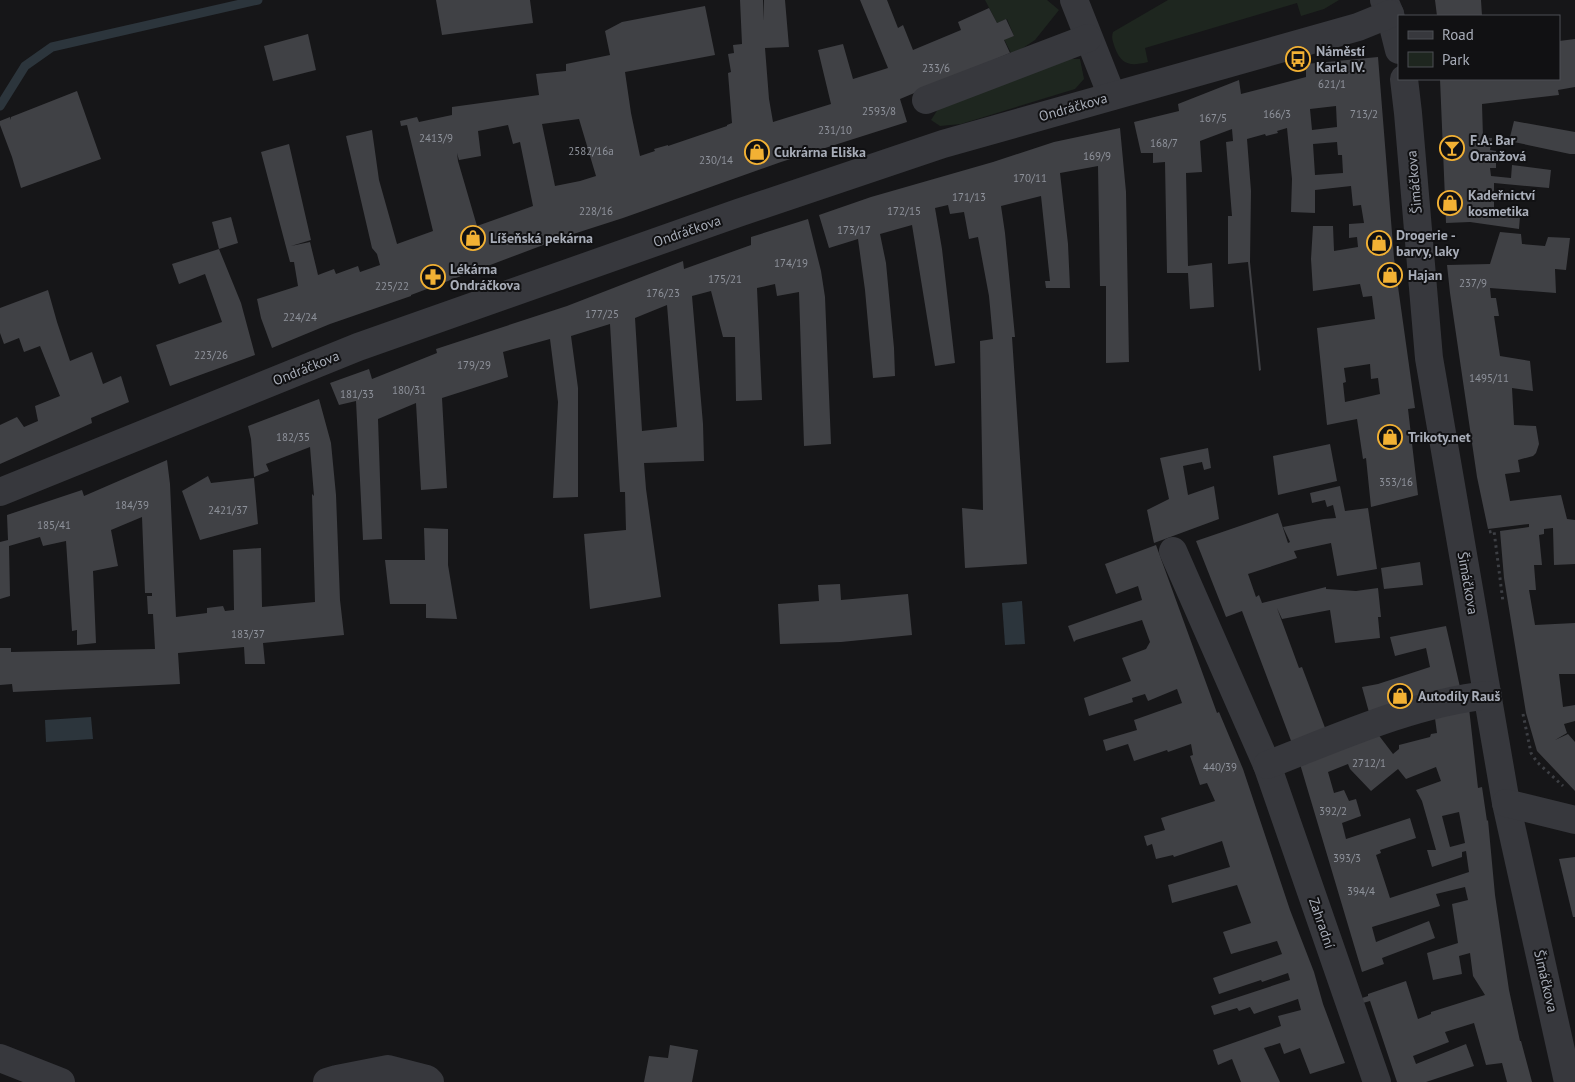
<svg xmlns="http://www.w3.org/2000/svg" width="1575" height="1082" font-family="'PT Sans',sans-serif">
<style>
.green{fill:#1e261f}
.water{fill:#2c353c}
.lines{fill:none;stroke-linecap:round;stroke-linejoin:round}
.stream{stroke:#2c353c;stroke-width:9}
.building{fill:#404145;fill-rule:evenodd}
.path{stroke:#3d3f44;stroke-width:3;stroke-dasharray:2.5 4;stroke-linecap:butt}
.minor{stroke:#37383d;stroke-width:28}
.labels{text-anchor:middle;stroke-width:4;stroke-linejoin:round;paint-order:stroke}
.number-label{font-size:11px;fill:#8e929b}
.poi-label{font-size:14px;font-weight:bold;fill:#a8adb8;stroke:#111113;text-anchor:start}
.street-label{font-size:14px;fill:#a8adb8;stroke:#111113}
</style>
<rect width="100%" height="100%" fill="#161618"/>
<g class="green">
<polygon points="985,0 1047,0 1059,10 1035,40 1012,55 1004,39 1014,36 1007,19 997,23"/>
<path d="M 1168,0 L 1339,0 L 1324,9 L 1301,16 L 1297,3 L 1145,48 L 1148,62 C 1131,66 1122,66 1115,48 C 1113,42 1111,38 1113,32 Z"/>
<polygon points="1066,59 1080,59 1084,79 1075,89 961,124 940,126 931,120 942,103"/>
</g>
<g class="water">
<polygon points="1022,601 1025,644 1005,645 1002,603"/>
<polygon points="91,717 93,739 46,742 45,720"/>
</g>
<g class="lines">
<polyline class="stream" points="0,106 25,66 52,47 258,0"/>
</g>
<g class="building">
<polygon points="436,0 530,0 533,23 442,35"/>
<path d="M 740,0 L 763,0 L 764,21 L 764,0 L 785,0 L 789,47 L 765,48 L 769,99 L 773,122 L 831,104 L 818,50 L 843,44 L 853,79 L 888,68 L 860,0 L 887,0 L 898,28 L 903,25 L 913,50 L 961,30 L 958,22 L 989,8 L 997,23 L 1006,19 L 1014,36 L 1004,40 L 1010,53 L 900,99 L 907,122 L 781,162 L 623,218 L 567,236 L 411,295 L 411,296 L 330,324 L 272,348 L 261,318 L 257,299 L 298,286 L 294,262 L 290,262 L 261,152 L 289,144 L 311,240 L 291,246 L 310,242 L 318,275 L 334,269 L 336,274 L 358,266 L 360,272 L 380,265 L 377,254 L 372,248 L 346,136 L 372,130 L 379,180 L 397,244 L 433,231 L 407,125 L 401,126 L 400,121 L 417,117 L 419,122 L 452,115 L 452,107 L 539,95 L 536,74 L 566,71 L 566,64 L 610,55 L 605,31 L 622,22 L 705,6 L 715,55 L 625,72 L 631,113 L 640,156 L 655,151 L 654,149 L 668,145 L 668,146 L 727,126 L 727,125 L 732,123 L 728,73 L 731,72 L 728,54 L 734,53 L 733,45 L 742,44 ZM 579,119 L 596,176 L 580,181 L 555,186 L 542,124 ZM 508,125 L 513,144 L 520,142 L 533,206 L 477,226 L 458,161 L 457,153 L 459,160 L 481,156 L 478,131 Z"/>
<polygon points="1435,0 1481,0 1482,16 1437,16"/>
<polygon points="308,34 316,70 273,81 264,46"/>
<polygon points="1575,39 1575,87 1558,90 1559,95 1482,104 1483,138 1492,138 1490,150 1496,151 1496,168 1490,168 1491,176 1511,178 1512,165 1551,170 1549,188 1494,183 1494,215 1520,216 1519,229 1470,222 1446,223 1440,79 1559,79 1559,41"/>
<path d="M 1378,57 L 1394,258 L 1415,408 L 1408,409 L 1418,495 L 1371,507 L 1366,458 L 1363,459 L 1357,419 L 1327,425 L 1317,328 L 1375,319 L 1372,296 L 1363,297 L 1360,284 L 1313,291 L 1311,259 L 1313,226 L 1333,226 L 1334,251 L 1358,247 L 1357,237 L 1349,238 L 1349,224 L 1364,223 L 1361,205 L 1353,206 L 1351,186 L 1315,190 L 1315,213 L 1291,212 L 1292,179 L 1287,128 L 1277,131 L 1278,133 L 1266,136 L 1265,134 L 1247,139 L 1251,191 L 1250,262 L 1261,370 L 1259,371 L 1248,262 L 1228,264 L 1228,216 L 1232,216 L 1226,142 L 1233,141 L 1232,129 L 1200,141 L 1202,172 L 1186,173 L 1188,266 L 1212,263 L 1214,307 L 1190,309 L 1188,273 L 1167,273 L 1165,162 L 1153,163 L 1153,153 L 1141,153 L 1134,122 L 1179,111 L 1178,104 L 1239,80 L 1241,94 L 1306,77 L 1306,64 ZM 1336,106 L 1337,127 L 1312,130 L 1310,109 ZM 1337,142 L 1338,155 L 1342,155 L 1343,173 L 1315,175 L 1313,144 ZM 1370,364 L 1371,379 L 1378,378 L 1380,394 L 1345,402 L 1343,383 L 1346,382 L 1344,368 Z"/>
<polygon points="77,91 101,159 21,188 12,157 0,125 0,121 10,117 11,120 11,117"/>
<polygon points="1514,121 1575,132 1575,154 1570,154 1509,141"/>
<polygon points="1120,128 1126,192 1129,362 1106,363 1106,286 1100,286 1098,166 1060,173 1068,244 1070,288 1046,288 1045,281 1050,281 1041,196 1001,206 1005,233 1015,337 1012,337 1027,564 965,568 962,508 983,510 980,341 993,339 989,296 978,237 969,239 964,212 950,214 948,205 935,208 942,249 955,363 935,366 912,225 880,234 886,263 894,348 895,376 873,378 865,290 858,239 829,248 819,215 871,197 993,162 1054,142"/>
<polygon points="231,217 238,243 219,249 212,222"/>
<path d="M 808,219 L 821,271 L 825,297 L 831,444 L 804,446 L 799,292 L 777,296 L 775,284 L 757,288 L 762,400 L 736,401 L 735,337 L 723,337 L 711,291 L 692,296 L 703,424 L 704,461 L 644,463 L 646,489 L 661,597 L 590,609 L 584,534 L 626,530 L 625,492 L 620,492 L 610,324 L 571,336 L 578,388 L 578,497 L 553,498 L 558,402 L 550,339 L 503,352 L 508,377 L 442,398 L 447,488 L 421,490 L 416,403 L 378,419 L 382,539 L 363,540 L 356,401 L 339,405 L 330,383 L 369,369 L 372,379 L 437,353 L 436,349 L 567,306 L 683,261 L 684,269 L 751,245 L 751,237 ZM 667,305 L 677,427 L 642,431 L 635,318 Z"/>
<polygon points="1500,232 1521,234 1522,244 1545,246 1548,237 1570,238 1566,270 1555,269 1556,293 1490,288 1491,298 1496,298 1499,316 1494,316 1500,356 1530,361 1533,391 1512,388 1514,425 1536,426 1539,444 1536,453 1533,456 1518,460 1520,472 1505,474 1510,501 1561,495 1567,519 1575,520 1575,564 1554,565 1553,528 1544,529 1544,534 1539,535 1542,565 1534,565 1536,590 1529,590 1535,625 1575,623 1575,674 1559,674 1563,707 1575,705 1575,721 1564,724 1567,733 1555,740 1568,734 1575,742 1575,791 1537,751 1526,713 1504,578 1500,531 1529,527 1529,524 1488,529 1477,477 1450,293 1447,265 1490,264"/>
<polygon points="219,249 241,303 255,355 170,386 156,345 222,322 205,274 179,284 172,264"/>
<polygon points="48,290 57,322 70,361 92,352 103,384 121,376 129,402 91,418 92,423 0,464 0,425 17,417 24,427 38,421 35,406 60,396 40,346 24,352 19,338 4,344 0,333 0,308"/>
<polygon points="319,399 331,443 336,495 340,600 344,635 263,643 265,664 245,664 244,647 178,653 180,684 13,692 12,684 0,685 0,648 11,648 11,652 155,649 153,614 148,614 147,596 152,596 152,593 145,593 142,517 111,530 118,566 93,571 96,643 77,645 77,630 72,631 66,541 43,546 40,537 9,546 10,596 0,599 0,542 8,540 7,515 82,490 84,496 167,460 170,484 176,617 207,613 207,608 223,606 225,611 234,610 233,550 261,548 262,607 315,602 312,494 314,496 310,447 266,464 269,471 254,477 251,439 248,426"/>
<polygon points="1330,444 1337,481 1278,495 1273,456"/>
<polygon points="1208,448 1211,468 1204,470 1202,462 1183,466 1188,495 1214,486 1219,519 1154,543 1147,510 1169,499 1160,458"/>
<polygon points="208,476 211,483 254,478 258,524 200,540 182,491"/>
<polygon points="1340,486 1345,511 1368,508 1377,569 1337,576 1331,543 1294,551 1297,558 1248,574 1256,597 1259,595 1262,603 1326,587 1326,589 1356,591 1378,588 1381,617 1378,617 1380,638 1335,643 1330,610 1282,619 1277,608 1299,668 1302,667 1327,733 1293,746 1242,611 1226,617 1196,541 1278,513 1288,543 1290,542 1283,527 1324,519 1336,518 1333,505 1327,507 1325,500 1312,503 1310,493"/>
<polygon points="424,528 448,529 448,565 457,619 426,618 426,604 390,604 385,560 425,560"/>
<polygon points="1156,545 1217,713 1219,712 1243,769 1290,910 1314,972 1323,1004 1345,1063 1310,1074 1300,1048 1284,1054 1280,1043 1264,1048 1280,1082 1241,1082 1232,1059 1218,1065 1213,1050 1281,1026 1278,1016 1301,1010 1298,999 1254,1014 1250,1007 1239,1011 1237,1008 1214,1015 1211,1006 1290,980 1288,973 1262,982 1261,980 1219,994 1213,978 1282,954 1277,941 1231,954 1223,932 1251,923 1237,885 1172,903 1168,885 1230,867 1222,841 1174,857 1173,855 1156,859 1152,844 1147,846 1144,836 1165,830 1161,818 1215,801 1207,783 1200,785 1190,756 1193,755 1191,744 1168,752 1167,750 1134,761 1128,744 1106,751 1103,740 1137,730 1134,720 1182,703 1177,689 1148,701 1145,694 1132,698 1133,702 1089,716 1084,698 1131,681 1122,658 1146,649 1150,642 1142,620 1076,640 1074,642 1068,626 1142,600 1138,586 1116,594 1105,564"/>
<polygon points="1420,562 1423,585 1384,589 1381,568"/>
<polygon points="840,584 841,600 908,594 912,635 841,642 780,644 778,604 819,601 818,585"/>
<polygon points="1446,626 1460,687 1370,716 1362,687 1378,684 1430,667 1426,648 1395,656 1390,637"/>
<path d="M 1469,708 L 1478,788 L 1482,787 L 1487,821 L 1488,820 L 1495,895 L 1509,990 L 1520,1041 L 1521,1041 L 1532,1082 L 1507,1082 L 1502,1063 L 1486,1065 L 1474,1023 L 1445,1032 L 1449,1042 L 1413,1056 L 1416,1064 L 1466,1044 L 1474,1066 L 1426,1082 L 1397,1082 L 1370,1001 L 1363,1003 L 1362,998 L 1368,996 L 1368,994 L 1406,981 L 1418,1019 L 1431,1014 L 1431,1012 L 1485,995 L 1473,976 L 1470,953 L 1459,956 L 1462,974 L 1433,980 L 1427,953 L 1458,943 L 1452,904 L 1468,900 L 1465,887 L 1436,894 L 1440,906 L 1372,927 L 1376,942 L 1429,921 L 1435,938 L 1382,958 L 1384,964 L 1362,972 L 1300,764 L 1377,733 L 1393,754 L 1399,749 L 1399,745 L 1430,737 L 1431,734 L 1437,733 L 1434,711 ZM 1348,764 L 1350,769 L 1371,791 L 1398,769 L 1406,779 L 1436,767 L 1441,781 L 1416,790 L 1422,801 L 1436,850 L 1427,850 L 1432,867 L 1462,857 L 1462,852 L 1466,851 L 1469,872 L 1390,898 L 1376,855 L 1381,853 L 1380,850 L 1416,838 L 1410,818 L 1346,839 L 1342,823 L 1361,816 L 1356,799 L 1349,801 L 1344,790 L 1334,793 L 1328,772 ZM 1459,812 L 1465,843 L 1450,847 L 1442,816 Z"/>
<polygon points="1575,857 1575,917 1573,917 1559,859"/>
<polygon points="670,1045 698,1050 692,1082 644,1082 649,1056 668,1058"/>
</g>
<g class="lines">
<g class="path">
<polyline points="1489,532 1494,531 1503,602"/>
<polyline points="1523,714 1531,753 1537,762 1563,786"/>
</g>
<g class="minor">
<polyline points="1074,0 1112,96"/>
<polyline points="1384,0 1390,14 1399,50"/>
<polyline points="1404,79 1408,113 1429,358 1506,803 1568,1082"/>
<polyline points="926,100 1088,38"/>
<polyline points="0,492 358,347 738,213 943,144 1358,27 1390,14"/>
<polyline points="1173,551 1267,765 1377,1082"/>
<path d="M 1267,765 C 1339,737 1411,704 1488,695"/>
<polyline points="1506,803 1575,820"/>
<polyline points="0,1058 61,1082"/>
<polyline points="327,1082 337,1079 388,1069 427,1079 430,1082"/>
</g>
</g>
<defs>
<symbol id="bus-ring" viewBox="-11 -11 22 22"><circle r="9.5" fill="#111113" stroke="#f2b134" stroke-width="1.5"/><path d="M-5-6H5V4H4V6H2V4H-2V6H-4V4H-5ZM-3.5-4V0h7V-4ZM-3.5 1.2v1.5H-2V1.2ZM2 1.2v1.5H3.5V1.2Z" fill="#f2b134"/></symbol>
<symbol id="bar-ring" viewBox="-11 -11 22 22"><circle r="9.5" fill="#111113" stroke="#f2b134" stroke-width="1.5"/><path d="M-6-5H6L.8 .8V4.5H3.5V6h-7V4.5H-.8V.8Z" fill="#f2b134"/></symbol>
<symbol id="shop-ring" viewBox="-11 -11 22 22"><circle r="9.5" fill="#111113" stroke="#f2b134" stroke-width="1.5"/><path d="M-5-2.5h2.3a2.7 3.5 0 0 1 5.4 0H5L5.5 6h-11ZM-1.5-2.5h3a1.5 2.3 0 0 0-3 0Z" fill="#f2b134"/></symbol>
<symbol id="pharmacy-ring" viewBox="-11 -11 22 22"><circle r="9.5" fill="#111113" stroke="#f2b134" stroke-width="1.5"/><path d="M-2-6h4v4h4v4h-4v4h-4v-4h-4v-4h4Z" fill="#f2b134"/></symbol>
</defs>
<g fill-rule="evenodd">
<use href="#bus-ring" x="1284" y="45" width="28" height="28"/>
<use href="#bar-ring" x="1438" y="134" width="28" height="28"/>
<use href="#shop-ring" x="743" y="138" width="28" height="28"/>
<use href="#shop-ring" x="1436" y="189" width="28" height="28"/>
<use href="#shop-ring" x="459" y="224" width="28" height="28"/>
<use href="#shop-ring" x="1365" y="229" width="28" height="28"/>
<use href="#shop-ring" x="1376" y="261" width="28" height="28"/>
<use href="#pharmacy-ring" x="419" y="263" width="28" height="28"/>
<use href="#shop-ring" x="1376" y="423" width="28" height="28"/>
<use href="#shop-ring" x="1386" y="682" width="28" height="28"/>
</g>
<g class="labels">
<g class="number-label">
<text x="936" y="72">233/6</text>
<text x="1332" y="88">621/1</text>
<text x="879" y="115">2593/8</text>
<text x="1277" y="118">166/3</text>
<text x="1364" y="118">713/2</text>
<text x="1213" y="122">167/5</text>
<text x="835" y="134">231/10</text>
<text x="436" y="142">2413/9</text>
<text x="1164" y="147">168/7</text>
<text x="591" y="155">2582/16a</text>
<text x="1097" y="160">169/9</text>
<text x="716" y="164">230/14</text>
<text x="1030" y="182">170/11</text>
<text x="969" y="201">171/13</text>
<text x="596" y="215">228/16</text>
<text x="904" y="215">172/15</text>
<text x="854" y="234">173/17</text>
<text x="791" y="267">174/19</text>
<text x="725" y="283">175/21</text>
<text x="1473" y="287">237/9</text>
<text x="392" y="290">225/22</text>
<text x="663" y="297">176/23</text>
<text x="602" y="318">177/25</text>
<text x="300" y="321">224/24</text>
<text x="211" y="359">223/26</text>
<text x="474" y="369">179/29</text>
<text x="1489" y="382">1495/11</text>
<text x="409" y="394">180/31</text>
<text x="357" y="398">181/33</text>
<text x="293" y="441">182/35</text>
<text x="1396" y="486">353/16</text>
<text x="132" y="509">184/39</text>
<text x="228" y="514">2421/37</text>
<text x="54" y="529">185/41</text>
<text x="248" y="638">183/37</text>
<text x="1369" y="767">2712/1</text>
<text x="1220" y="771">440/39</text>
<text x="1333" y="815">392/2</text>
<text x="1347" y="862">393/3</text>
<text x="1361" y="895">394/4</text>
</g>
<g class="poi-label">
<text x="1316" y="56">Náměstí<tspan x="1316" dy="16">Karla IV.</tspan></text>
<text x="1470" y="145">F.A. Bar<tspan x="1470" dy="16">Oranžová</tspan></text>
<text x="774" y="157">Cukrárna Eliška</text>
<text x="1468" y="200">Kadeřnictví<tspan x="1468" dy="16">kosmetika</tspan></text>
<text x="1396" y="240">Drogerie -<tspan x="1396" dy="16">barvy, laky</tspan></text>
<text x="490" y="243">Líšeňská pekárna</text>
<text x="450" y="274">Lékárna<tspan x="450" dy="16">Ondráčkova</tspan></text>
<text x="1408" y="280">Hajan</text>
<text x="1408" y="442">Trikoty.net</text>
<text x="1418" y="701">Autodíly Rauš</text>
</g>
<g class="street-label">
<text transform="translate(1073 107) rotate(-16)" y="5">Ondráčkova</text>
<text transform="translate(1414 182) rotate(-95)" y="5">Šimáčkova</text>
<text transform="translate(687 231) rotate(-19)" y="5">Ondráčkova</text>
<text transform="translate(306 368) rotate(-22)" y="5">Ondráčkova</text>
<text transform="translate(1468 583) rotate(80)" y="5">Šimáčkova</text>
<text transform="translate(1322 923) rotate(71)" y="5">Zahradní</text>
<text transform="translate(1546 981) rotate(77)" y="5">Šimáčkova</text>
</g>
</g>
<rect x="1398" y="15" width="162" height="65" fill="#111113" stroke="#4d4f55"/>
<rect x="1408" y="31" width="25" height="8" fill="#37383d" stroke="#4d4f55"/>
<text x="1442" y="40" font-size="15" fill="#a8adb8">Road</text>
<rect x="1408" y="52" width="25" height="15" fill="#1e261f" stroke="#4d4f55"/>
<text x="1442" y="65" font-size="15" fill="#a8adb8">Park</text>
</svg>
